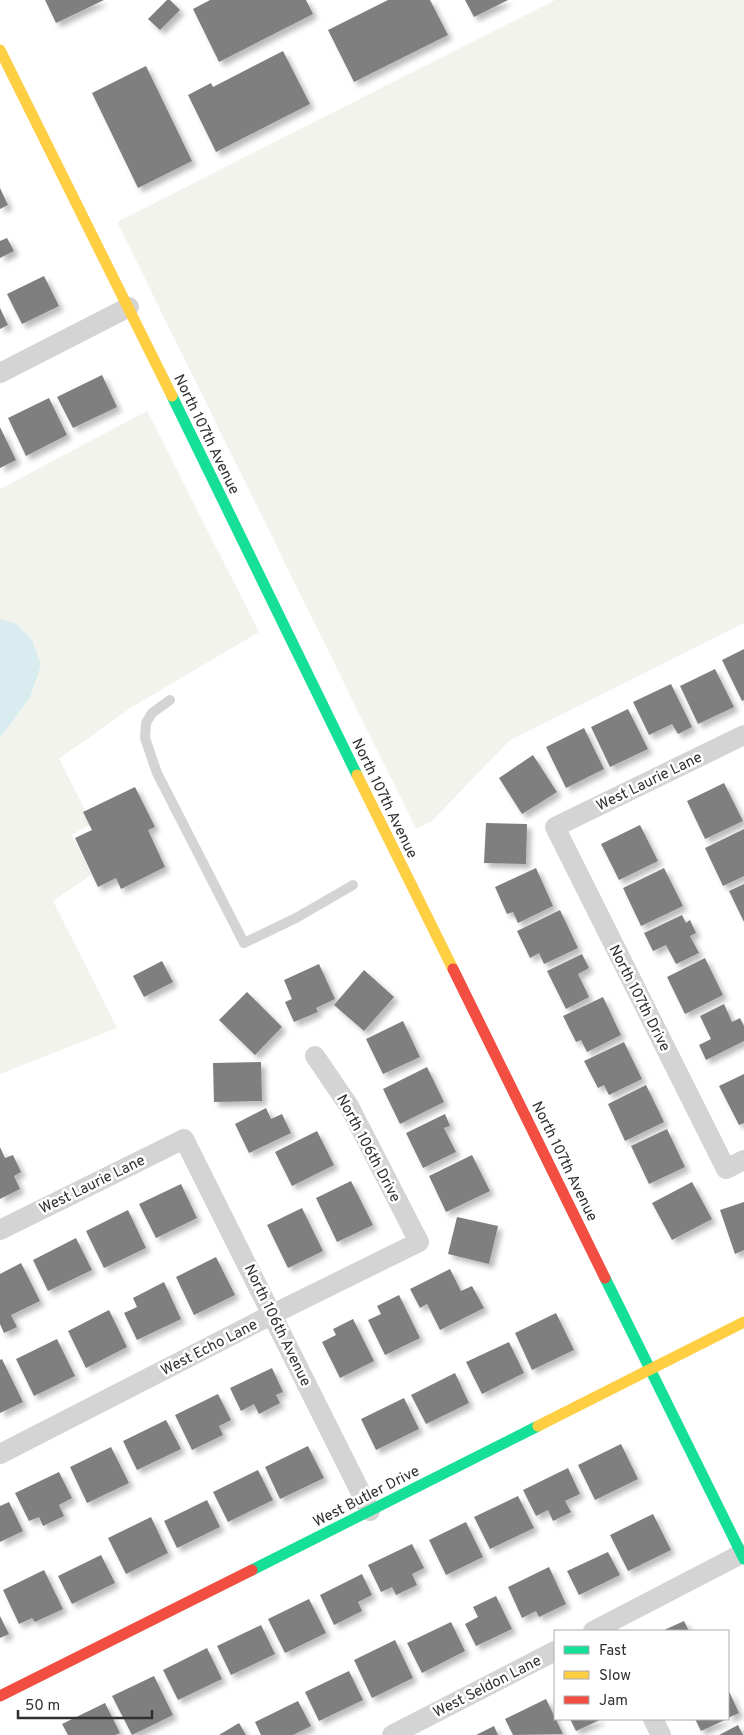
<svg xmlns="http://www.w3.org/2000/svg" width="744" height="1735" font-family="Overpass,sans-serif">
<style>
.green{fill:#f1f3ec}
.water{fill:#d9ecef}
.building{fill:#7f7f7f;filter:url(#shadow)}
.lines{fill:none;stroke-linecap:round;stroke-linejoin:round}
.lane{stroke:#d4d4d4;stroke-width:10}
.street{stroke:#d4d4d4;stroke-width:20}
.fast{stroke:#16e098;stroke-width:11}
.slow{stroke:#ffcf43;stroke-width:11}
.jam{stroke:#f24e42;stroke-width:11}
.labels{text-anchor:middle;stroke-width:5;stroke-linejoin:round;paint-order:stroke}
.street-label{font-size:15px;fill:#303030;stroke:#fff}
</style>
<defs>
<filter id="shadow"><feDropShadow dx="4.5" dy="4.5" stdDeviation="2.5" flood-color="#0004"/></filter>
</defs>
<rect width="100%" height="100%" fill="#fff"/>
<g class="green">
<polygon points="555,0 744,0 744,623 509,741 432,821 416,829 117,222"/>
<polygon points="147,411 259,632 132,707 59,759 92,823 72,835 91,875 53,901 117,1028 0,1074 0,489"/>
</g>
<polygon class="water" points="0,619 16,624 32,640 41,665 30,697 0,738"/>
<g class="building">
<polygon points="45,0 104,0 56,23"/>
<polygon points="167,0 170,0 180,10 160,30 148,19"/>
<polygon points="210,0 306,0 313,14 219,62 193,9"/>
<polygon points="388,0 430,0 448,35 354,82 328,30"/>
<polygon points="465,0 508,0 474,17"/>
<polygon points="283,51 310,104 216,152 188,95 211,83 213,87"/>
<polygon points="146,66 192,161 138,188 92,93"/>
<polygon points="0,188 8,205 0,209"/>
<polygon points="7,238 14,251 0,258 0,241"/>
<polygon points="44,276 59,306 22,324 7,294"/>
<polygon points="0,308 8,325 0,329"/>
<polygon points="102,375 117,407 73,428 57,397"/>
<polygon points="49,398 67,435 26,456 8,418"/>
<polygon points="0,427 16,460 0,468"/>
<polygon points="744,649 744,700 742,701 722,660"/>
<polygon points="715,669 734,707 698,724 680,686"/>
<polygon points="671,684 692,727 678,734 672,724 649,735 633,702"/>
<polygon points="628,709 648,749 610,767 591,727"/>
<polygon points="584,728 604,769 566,788 546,747"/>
<polygon points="533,755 557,792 522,814 499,778"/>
<polygon points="724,783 743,821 705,839 687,801"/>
<polygon points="135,787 155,827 148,830 165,867 121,889 116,878 98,887 75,838 92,830 83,812"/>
<polygon points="486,823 527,824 526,864 484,863"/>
<polygon points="640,825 658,861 619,880 601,844"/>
<polygon points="744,829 744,876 723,886 705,848"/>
<polygon points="536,868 553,906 518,923 513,912 507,914 495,887"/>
<polygon points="664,868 683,906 641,926 623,888"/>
<polygon points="744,884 744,922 729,891"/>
<polygon points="560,910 578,948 544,964 539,953 530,958 517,931"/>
<polygon points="682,915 686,923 690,920 696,933 690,936 699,953 676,964 666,945 653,951 644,933"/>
<polygon points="582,954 589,968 578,974 589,997 566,1009 547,971"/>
<polygon points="705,958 723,995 685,1014 667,977"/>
<polygon points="162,961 173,982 144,997 133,976"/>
<polygon points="319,964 335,999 316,1008 318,1012 294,1022 285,1002 292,999 284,980"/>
<polygon points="364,970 394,997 364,1031 334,1005"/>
<polygon points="247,992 282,1027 255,1055 219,1020"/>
<polygon points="603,997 621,1035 587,1052 581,1040 576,1042 563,1016"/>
<polygon points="724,1004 732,1022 740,1018 744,1026 744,1041 706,1060 699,1045 711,1039 700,1016"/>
<polygon points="403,1021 420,1057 383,1074 366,1039"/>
<polygon points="624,1042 642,1079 609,1095 604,1085 598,1088 584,1061"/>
<polygon points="261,1062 262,1101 214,1102 213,1063"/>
<polygon points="427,1067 444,1102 400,1124 383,1089"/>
<polygon points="744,1074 744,1123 739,1125 719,1086"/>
<polygon points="646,1085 664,1122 625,1141 608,1104"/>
<polygon points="266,1108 271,1119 282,1114 291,1133 249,1153 235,1124"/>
<polygon points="445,1114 450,1126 444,1128 456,1152 423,1168 406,1133"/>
<polygon points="667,1129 685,1167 649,1184 631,1146"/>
<polygon points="317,1131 334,1165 292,1186 275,1152"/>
<polygon points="0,1147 5,1158 13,1155 21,1172 14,1176 20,1189 0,1199"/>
<polygon points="472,1155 490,1191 446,1212 429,1176"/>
<polygon points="351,1181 373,1225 337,1242 316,1198"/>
<polygon points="692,1182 712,1219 672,1240 652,1203"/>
<polygon points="181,1184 197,1218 156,1238 139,1204"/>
<polygon points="744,1202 744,1250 735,1254 720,1210"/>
<polygon points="302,1208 323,1251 288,1268 267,1225"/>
<polygon points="128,1210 146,1248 104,1268 86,1231"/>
<polygon points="457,1217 498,1226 489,1264 448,1254"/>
<polygon points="76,1238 92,1270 48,1291 33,1260"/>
<polygon points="216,1257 235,1295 194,1315 176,1277"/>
<polygon points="21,1263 40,1301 11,1315 17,1327 4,1333 0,1324 0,1274"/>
<polygon points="450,1269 461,1291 472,1286 484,1308 440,1330 427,1304 420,1308 410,1289"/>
<polygon points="164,1282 181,1319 137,1340 124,1313 137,1307 133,1298"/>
<polygon points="399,1295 420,1338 385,1355 368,1320 381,1314 377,1306"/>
<polygon points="109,1310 127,1347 86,1368 68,1331"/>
<polygon points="556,1313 574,1350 532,1370 515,1333"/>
<polygon points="353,1319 374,1361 340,1378 322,1342 336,1335 333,1329"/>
<polygon points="57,1339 75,1376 34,1396 16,1359"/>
<polygon points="509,1342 524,1373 482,1394 466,1362"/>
<polygon points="2,1359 23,1402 0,1413 0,1360"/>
<polygon points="272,1368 283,1392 276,1395 280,1403 259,1414 254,1404 241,1411 230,1388"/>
<polygon points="455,1373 469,1403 426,1424 411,1395"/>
<polygon points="218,1394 231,1420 219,1426 223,1435 192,1450 175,1415"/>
<polygon points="404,1398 419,1429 376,1450 361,1419"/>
<polygon points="166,1420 181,1449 137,1470 123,1441"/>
<polygon points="621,1444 638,1479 595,1500 578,1465"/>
<polygon points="308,1446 324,1478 280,1499 265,1467"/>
<polygon points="111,1447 129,1483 87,1503 70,1467"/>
<polygon points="568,1468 580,1494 565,1501 571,1512 553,1521 548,1510 536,1516 523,1490"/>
<polygon points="258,1470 273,1500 228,1522 213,1492"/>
<polygon points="59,1472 72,1498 59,1505 64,1516 43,1526 39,1517 29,1521 15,1493"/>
<polygon points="518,1496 534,1528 490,1549 474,1517"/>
<polygon points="207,1500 220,1527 177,1548 164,1521"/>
<polygon points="9,1502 23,1531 0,1542 0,1506"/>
<polygon points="653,1514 671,1550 628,1571 610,1535"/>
<polygon points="151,1517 168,1553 126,1574 108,1538"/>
<polygon points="466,1522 483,1557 446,1575 429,1540"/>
<polygon points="412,1544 424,1568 412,1574 417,1585 396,1595 392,1587 381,1592 368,1565"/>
<polygon points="608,1552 620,1575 579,1595 567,1571"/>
<polygon points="101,1555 115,1583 72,1604 58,1576"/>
<polygon points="549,1567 566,1604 539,1617 536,1611 522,1618 508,1587"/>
<polygon points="44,1570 63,1609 35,1622 32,1618 19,1624 3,1590"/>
<polygon points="362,1574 372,1595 358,1602 362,1611 334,1625 320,1595"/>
<polygon points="496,1596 512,1629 476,1646 465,1624 478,1617 473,1607"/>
<polygon points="309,1599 326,1633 285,1653 268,1619"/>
<polygon points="0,1616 9,1634 0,1638"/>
<polygon points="684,1621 689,1631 662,1631"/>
<polygon points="451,1622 465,1651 422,1673 407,1643"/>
<polygon points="261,1625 275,1654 231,1675 217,1646"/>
<polygon points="395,1640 413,1678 372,1698 354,1660"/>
<polygon points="207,1648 222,1679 178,1700 163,1670"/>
<polygon points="349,1671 363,1700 319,1721 305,1692"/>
<polygon points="154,1676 173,1715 132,1735 112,1696"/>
<polygon points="728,1689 739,1713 728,1718"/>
<polygon points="546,1699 563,1734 513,1735 505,1719"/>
<polygon points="298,1701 311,1726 293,1735 261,1735 255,1722"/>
<polygon points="105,1703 120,1733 115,1735 68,1735 62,1724"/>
<polygon points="570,1719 602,1719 576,1731"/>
<polygon points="695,1719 727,1719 701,1731"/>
<polygon points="239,1723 246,1735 219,1735"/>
<polygon points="738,1725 743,1735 719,1735"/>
<polygon points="494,1726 498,1735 476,1735"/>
</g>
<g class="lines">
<polyline class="lane" points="170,700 152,713 146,723 145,738 157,773 244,943 296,918 353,885"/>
<g class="street">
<polyline points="0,373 129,307"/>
<polyline points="744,735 555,827 726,1169 744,1160"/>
<polyline points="0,1230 184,1139 370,1511"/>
<polyline points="0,1454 273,1314 419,1242 349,1106 315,1056"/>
<polyline points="593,1631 741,1554"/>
<polyline points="653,1719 661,1735"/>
<polyline points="392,1735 555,1651"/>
</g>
<g class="fast">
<polyline points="172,396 357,775"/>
<polyline points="605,1278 744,1559"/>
<polyline points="252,1570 538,1426"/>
</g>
<g class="slow">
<polyline points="0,50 172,396"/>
<polyline points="357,775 453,969"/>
<polyline points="538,1426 744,1322"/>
</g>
<g class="jam">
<polyline points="453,969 605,1278"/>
<polyline points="0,1696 252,1570"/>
</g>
</g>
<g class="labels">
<g class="street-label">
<text transform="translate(207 434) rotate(64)" y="5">North 107th Avenue</text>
<text transform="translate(649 781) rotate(-26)" y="5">West Laurie Lane</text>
<text transform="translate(385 798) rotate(64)" y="5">North 107th Avenue</text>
<text transform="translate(640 998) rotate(63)" y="5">North 107th Drive</text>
<text transform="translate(369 1148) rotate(62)" y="5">North 106th Drive</text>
<text transform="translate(565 1161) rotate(64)" y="5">North 107th Avenue</text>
<text transform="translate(92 1184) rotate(-26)" y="5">West Laurie Lane</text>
<text transform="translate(278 1325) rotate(64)" y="5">North 106th Avenue</text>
<text transform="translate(209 1347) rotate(-27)" y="5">West Echo Lane</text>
<text transform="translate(366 1496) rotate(-27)" y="5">West Butler Drive</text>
<text transform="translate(487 1686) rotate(-27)" y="5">West Seldon Lane</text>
</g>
</g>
<rect x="554" y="1630" width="175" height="90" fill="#ffffff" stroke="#acacac"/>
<rect x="564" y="1646" width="25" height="8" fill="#16e098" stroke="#acacac"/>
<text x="599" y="1655" font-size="15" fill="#303030">Fast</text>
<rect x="564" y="1671" width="25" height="8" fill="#ffcf43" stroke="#acacac"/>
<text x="599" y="1680" font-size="15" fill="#303030">Slow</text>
<rect x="564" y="1696" width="25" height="8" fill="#f24e42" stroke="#acacac"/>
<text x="599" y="1705" font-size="15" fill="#303030">Jam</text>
<path d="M18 1710v8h134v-8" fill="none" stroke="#303030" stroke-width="2.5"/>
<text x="25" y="1710" font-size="15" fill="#303030" stroke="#ffffff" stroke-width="4" paint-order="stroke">50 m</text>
</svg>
